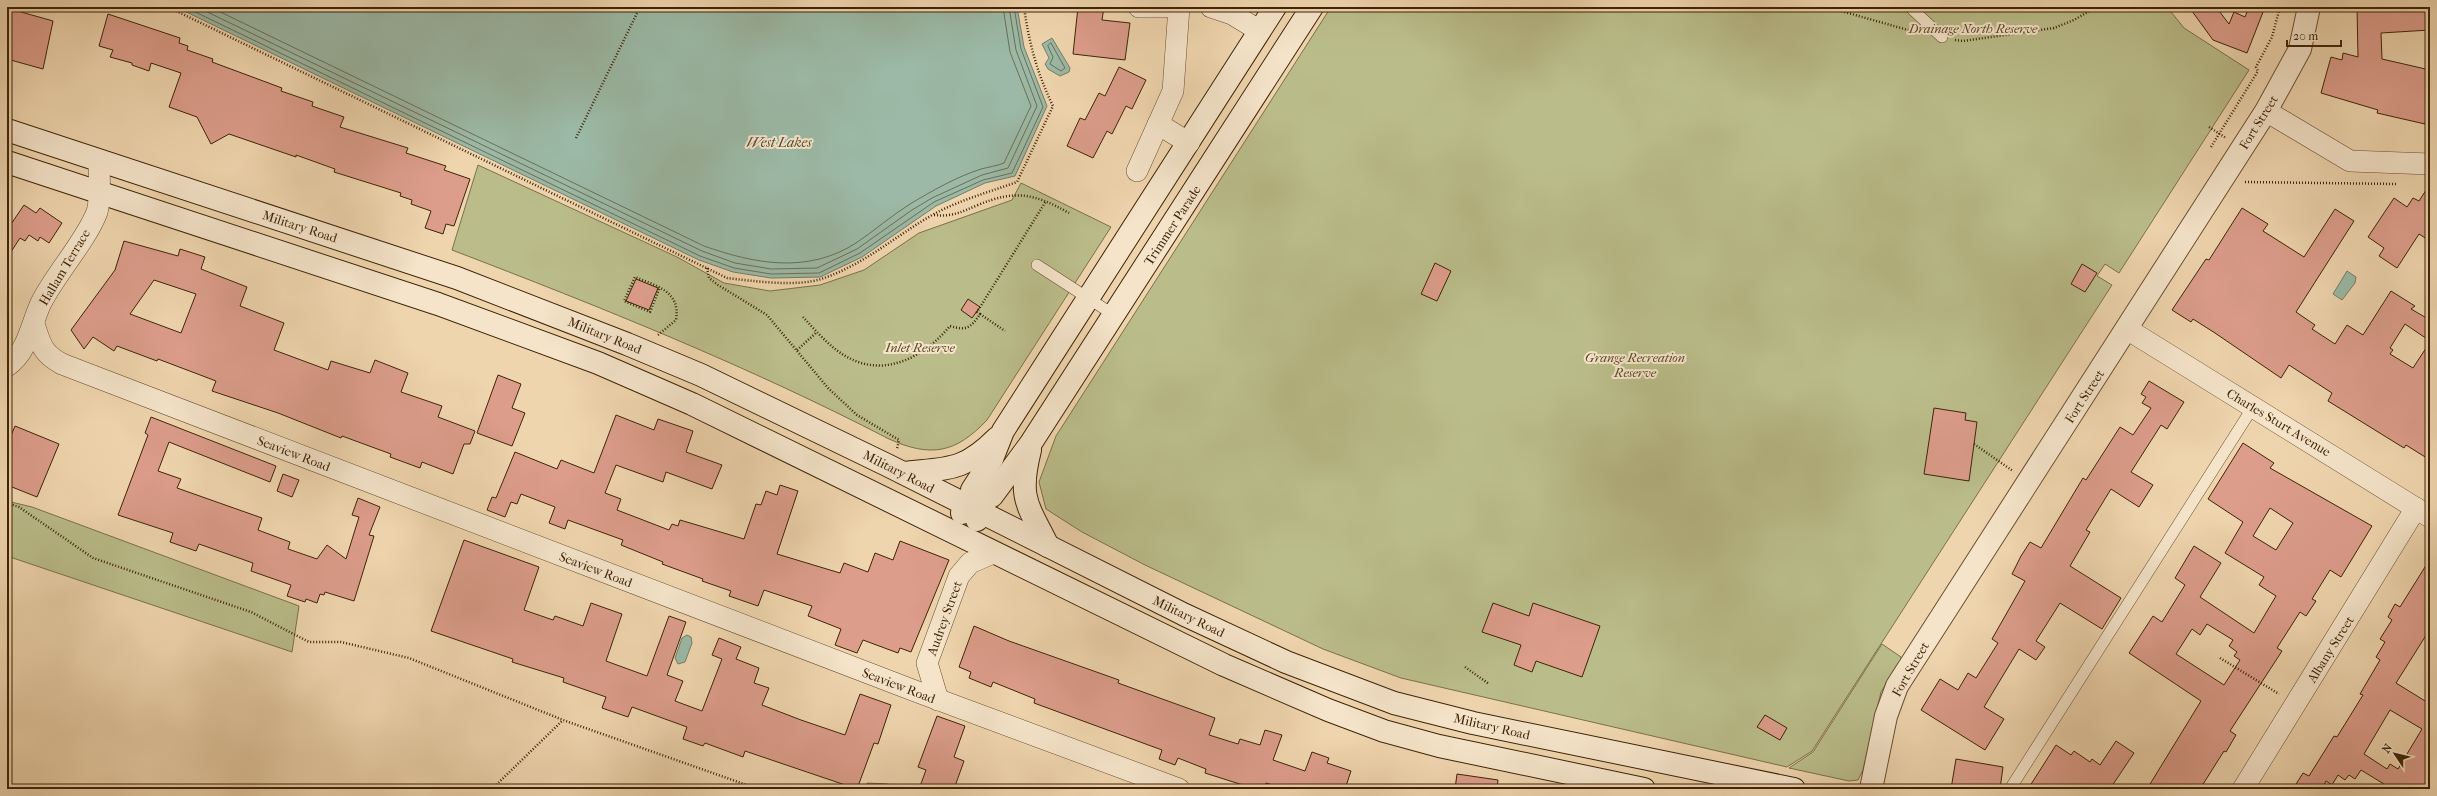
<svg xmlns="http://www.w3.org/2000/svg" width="2437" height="796" font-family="'IM FELL French Canon',serif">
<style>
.green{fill:#babd8a;stroke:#7c7048}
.water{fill:#9bb9a6;stroke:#767d66}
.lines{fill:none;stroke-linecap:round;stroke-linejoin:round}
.shore{stroke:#6c6e56;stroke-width:1}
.building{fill:#dc9d8b;stroke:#3e2407;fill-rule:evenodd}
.service-casing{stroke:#6a5031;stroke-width:12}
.minor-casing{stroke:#6a5031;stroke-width:22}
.tertiary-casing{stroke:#6a5031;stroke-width:24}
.secondary-casing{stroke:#3e2407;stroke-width:24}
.path{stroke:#3e2407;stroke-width:2.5;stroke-dasharray:1 2;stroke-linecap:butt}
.service{stroke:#f5e4ca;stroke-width:11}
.minor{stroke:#f5e4ca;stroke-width:21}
.tertiary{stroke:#f5e4ca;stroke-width:22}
.secondary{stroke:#f5e4ca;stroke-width:22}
.labels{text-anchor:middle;stroke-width:4;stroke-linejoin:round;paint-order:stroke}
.park-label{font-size:13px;font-style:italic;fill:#5d4a28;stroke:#f5e4ca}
.street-label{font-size:13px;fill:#3e2407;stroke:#f5e4ca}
.water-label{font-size:14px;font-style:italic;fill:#55492f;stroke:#f5e4ca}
</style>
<rect width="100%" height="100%" fill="#efd5ae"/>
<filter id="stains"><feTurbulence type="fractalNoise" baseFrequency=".005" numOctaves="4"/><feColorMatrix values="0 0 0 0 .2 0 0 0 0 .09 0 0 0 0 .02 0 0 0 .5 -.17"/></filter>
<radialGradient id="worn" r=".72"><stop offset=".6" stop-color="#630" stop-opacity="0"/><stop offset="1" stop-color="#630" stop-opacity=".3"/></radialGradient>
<g class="green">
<polygon points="1331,7 2167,7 2184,28 2249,70 2119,273 2105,264 2097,276 2112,285 1812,751 1787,767 1401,678 1323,649 1145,565 1082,532 1046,509 1039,482 1056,436"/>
<path d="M 478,165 L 677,257 L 724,283 L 770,291 L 820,285 L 864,270 L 919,233 L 1012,200 L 1021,183 L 1111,227 L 987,420 C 956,453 931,458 889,439 C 748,366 601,307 452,250 Z"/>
<polygon points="7,501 32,507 299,606 292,652 7,556"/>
<polygon points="1882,644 1901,657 1901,660 1881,692 1863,770 1858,780 1849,781 1789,768 1813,752"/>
<polygon points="867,783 887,784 903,789 865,789"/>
</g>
<g class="water">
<polygon points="176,7 1017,7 1024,47 1047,106 1015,176 985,183 936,206 862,257 820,277 771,278 733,272 699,260"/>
<polygon points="1052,38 1070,68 1069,72 1060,76 1048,69 1045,64 1049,58 1042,44"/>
<polygon points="2347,271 2356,277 2355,283 2342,300 2333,294"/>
<polygon points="687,635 691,637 692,643 685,662 678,664 675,658 682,638"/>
</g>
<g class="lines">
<g class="shore">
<polyline points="185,7 700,256 734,268 771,274 819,273 860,253 934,202 983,180 1012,173 1043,107 1021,49 1014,7"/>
<polyline points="197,7 702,251 735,263 771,269 817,268 857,249 912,210 932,198 982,175 1008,168 1037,106 1016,50 1009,7"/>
<path d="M 210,7 L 704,246 C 755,264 808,274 856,243 C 874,231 891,216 910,204 C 932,191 956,177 981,169 C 988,167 997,166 1004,163 L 1031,106 L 1010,52 L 1003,7"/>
<polygon points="1051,43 1065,68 1061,71 1050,64 1053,57 1048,46"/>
</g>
</g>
<g class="building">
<polygon points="1078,7 1104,7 1102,20 1130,23 1125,60 1073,54"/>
<polygon points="2189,7 2216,7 2229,24 2234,12 2245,17 2249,7 2265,7 2247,53 2213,40"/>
<polygon points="2357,7 2418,7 2418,11 2430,10 2430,30 2381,33 2382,59 2430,70 2430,101 2425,124 2377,113 2378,110 2321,93 2331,57 2342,60 2343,53 2358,57"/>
<polygon points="7,8 53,21 43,69 7,59"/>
<polygon points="108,14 180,38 179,43 188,46 187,50 213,59 212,62 282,88 281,91 313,102 312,106 344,117 340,127 408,148 406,153 446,166 444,170 470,179 454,226 446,224 443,234 425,228 431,211 411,204 412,200 400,196 401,193 334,172 335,169 296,155 296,157 229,134 211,144 197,117 169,107 181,73 151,63 149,71 132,65 132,63 110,57 113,50 99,46"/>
<polygon points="1119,67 1146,80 1132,109 1126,106 1112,134 1107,131 1093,158 1067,146 1080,118 1085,120 1099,93 1105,96"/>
<polygon points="2430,184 2430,241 2419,234 2397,268 2379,256 2384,248 2368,237 2394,198 2407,207 2413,198 2419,201"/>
<polygon points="24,205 36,213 40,208 62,223 49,243 40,237 38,241 29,235 25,241 20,238 7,258 7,230"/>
<polygon points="2242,208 2268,224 2263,231 2304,257 2335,209 2354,221 2296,312 2315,325 2312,329 2335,344 2347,325 2363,335 2391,291 2415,306 2411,309 2430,320 2430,341 2405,324 2390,348 2393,350 2390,354 2413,368 2430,342 2430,460 2406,445 2404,448 2328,401 2332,393 2289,365 2281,378 2215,333 2193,319 2191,322 2172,310 2206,259 2209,260"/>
<path d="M 124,241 L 178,256 L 180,249 L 205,257 L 201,269 L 247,287 L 240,306 L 284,323 L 274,350 L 328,370 L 331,361 L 370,373 L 375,360 L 408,373 L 401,392 L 442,406 L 438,417 L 475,431 L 470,444 L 464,444 L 453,474 L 422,462 L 420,468 L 390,457 L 391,454 L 342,436 L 341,438 L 278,413 L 212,391 L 216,381 L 158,359 L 157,361 L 117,346 L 114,351 L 93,337 L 84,349 L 71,330 L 115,270 ZM 154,280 L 196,294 L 181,333 L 130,314 Z"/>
<polygon points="1435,263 1451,271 1437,301 1421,294"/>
<polygon points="2082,264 2097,273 2085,292 2071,284"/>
<polygon points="636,279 658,288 649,310 626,301"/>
<polygon points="968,299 980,307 972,318 961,310"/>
<polygon points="498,375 521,384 512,408 525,413 512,446 477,433"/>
<polygon points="2149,381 2184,402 2167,429 2161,425 2131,472 2153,485 2139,507 2111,489 2086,530 2090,532 2070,566 2121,598 2102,629 2060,603 2036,641 2045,647 2036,660 2019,649 1984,707 2004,719 1985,750 1921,710 1940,679 1958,690 1968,673 1976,678 1998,643 1992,639 2025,581 2012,574 2021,556 2030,542 2041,548 2083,478 2086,480 2120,427 2133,435 2151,408 2142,403 2146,397 2141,394"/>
<polygon points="1934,408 1966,413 1965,420 1977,422 1969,481 1924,474"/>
<polygon points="616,415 654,430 658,419 693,431 686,452 722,465 712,489 666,472 663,482 616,465 605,493 621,499 617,510 669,530 672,524 678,526 680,520 744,539 756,504 761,505 766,491 777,495 780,485 798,491 777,554 840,573 844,563 868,572 875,553 893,560 900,541 949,560 911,652 900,648 898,653 863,640 857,653 835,645 841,629 808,616 812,606 764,590 758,606 729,596 731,591 702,581 703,579 662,564 663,562 621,545 623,540 568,520 565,529 549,523 555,507 521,494 517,504 511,502 505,517 487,510 492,497 496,498 515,452 557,469 561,460 594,473"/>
<polygon points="151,417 276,466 270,482 169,442 158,471 181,479 177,488 262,518 258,530 290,542 288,549 317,559 327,545 346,559 359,517 352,515 358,498 380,507 369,535 374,536 354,601 325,592 324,595 320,594 317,603 306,599 305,602 287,596 291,585 251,571 253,563 199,544 196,551 170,542 173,533 118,515 148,435 145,433"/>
<polygon points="15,426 59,444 37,497 7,485 7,445"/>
<path d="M 2243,443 L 2274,463 L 2270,468 L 2372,526 L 2341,577 L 2330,570 L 2312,599 L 2316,601 L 2306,616 L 2300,612 L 2277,648 L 2282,651 L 2230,731 L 2236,735 L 2226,752 L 2224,751 L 2200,789 L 2147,789 L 2201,701 L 2129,653 L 2153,616 L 2162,622 L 2185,585 L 2175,578 L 2194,546 L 2221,563 L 2200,597 L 2254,633 L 2276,596 L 2259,585 L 2264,577 L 2225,553 L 2243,522 L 2208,499 ZM 2270,508 L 2293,523 L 2276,550 L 2253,536 ZM 2207,624 L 2233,640 L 2229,646 L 2237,652 L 2234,656 L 2240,660 L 2224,685 L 2176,654 L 2192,629 L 2200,635 Z"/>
<polygon points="283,474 299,480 292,497 277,491"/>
<polygon points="464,540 539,567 524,610 553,620 555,616 583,626 591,603 622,614 606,661 647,676 669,616 686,622 667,675 683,681 675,701 702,711 722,659 712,655 719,638 741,647 736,659 759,668 754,683 769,688 762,705 801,720 845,735 860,694 891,705 878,744 874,743 857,789 745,751 743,757 705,743 703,746 683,739 687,727 632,707 628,717 602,708 606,697 563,682 564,678 512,662 513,659 431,631"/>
<path d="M 2430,559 L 2430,629 L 2396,683 L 2430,704 L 2430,781 L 2425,789 L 2392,789 L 2361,770 L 2355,779 L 2349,775 L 2345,780 L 2338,775 L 2332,785 L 2326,781 L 2324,785 L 2331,789 L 2293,789 L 2303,773 L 2309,776 L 2334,736 L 2337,737 L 2363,695 L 2360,694 L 2380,660 L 2376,657 L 2385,642 L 2380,639 L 2392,620 L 2388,617 L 2395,604 L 2400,607 ZM 2390,710 L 2422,729 L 2398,769 L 2390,764 L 2387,769 L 2364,754 Z"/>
<polygon points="1493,603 1529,616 1533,603 1600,626 1582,677 1536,661 1532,672 1514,665 1521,645 1482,632"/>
<polygon points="974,626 1009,641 1119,680 1118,683 1215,718 1209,735 1238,744 1240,739 1260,745 1265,730 1282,735 1273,760 1305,771 1312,752 1329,758 1327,763 1351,771 1345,789 1285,789 1266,783 1264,789 1245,789 1246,786 1205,773 1206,769 1178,758 1175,765 1159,759 1162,750 1034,703 1035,699 993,682 991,687 969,678 971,672 959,667"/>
<polygon points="1765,715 1787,728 1780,740 1757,727"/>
<polygon points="937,716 965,726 954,757 964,761 954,789 919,789 926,770 918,767"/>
<polygon points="2116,741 2134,753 2110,789 2028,789 2056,745 2071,755 2074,751 2090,762 2092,759 2100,765"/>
<polygon points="1956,759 2003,767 2000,789 1951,789"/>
<polygon points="1457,774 1498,780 1497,789 1455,789"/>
</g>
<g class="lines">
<defs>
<g id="service">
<polyline points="1910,7 1942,37"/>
<polyline points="1037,265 1114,315"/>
<polyline points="2010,789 2253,407"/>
</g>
<g id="minor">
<polyline points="1139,7 1165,7"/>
<polyline points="1211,7 1232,14 1260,31"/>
<polyline points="2266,111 2350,161 2430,164"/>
<polyline points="1158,124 1189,143"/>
<polyline points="1137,171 1173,91 1179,7"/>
<path d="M 34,324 C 41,345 42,353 62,364 L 915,691 L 1179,789"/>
<polyline points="2127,329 2430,517"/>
<path d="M 7,366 C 28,352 31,324 41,303 C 56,273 86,241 97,212 C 101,200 99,174 99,160"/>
<polyline points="938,700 927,663 959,576 970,563 993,553"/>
<polyline points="2243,789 2416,508"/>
</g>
<polyline id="tertiary" points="1871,789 1886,716 1897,686 2266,111 2300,49 2309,7"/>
<g id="secondary">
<polyline points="7,130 457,278 627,344 701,375 889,466 1185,615 1286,662 1394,703 1473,723 1794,789"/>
<polyline points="7,162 438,304 598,363 692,404 1224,665 1328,710 1384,731 1439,746 1644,789"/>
<path d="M 1030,450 C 1018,498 1027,504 1048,546"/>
<path d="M 903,473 C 948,468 963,472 997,438"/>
<polyline points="962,513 992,496 1031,443 1312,7"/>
<polyline points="977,520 973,509 972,490 992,459 1003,431 1275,7"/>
</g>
</defs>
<use href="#service" class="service-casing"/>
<use href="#minor" class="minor-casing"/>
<use href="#tertiary" class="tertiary-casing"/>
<use href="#secondary" class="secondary-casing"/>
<g class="path">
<path d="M 168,7 L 727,278 C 752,281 797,287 821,279 C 864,265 895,236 934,214 C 960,200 989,192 1017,182 L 1053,106 C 1037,73 1029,43 1024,7"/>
<polyline points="1827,7 1915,32"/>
<polyline points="1955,40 1963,41 2054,28 2074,20 2096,7"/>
<polyline points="2209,127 2226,138"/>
<polyline points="576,138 640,7"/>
<polyline points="2211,147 2258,71 2256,67 2272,37 2280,7"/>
<polyline points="2245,182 2396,184"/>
<path d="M 934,215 C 953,217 961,212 978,205 C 1016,189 1035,194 1069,213"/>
<polyline points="707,268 709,278 718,285 767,315 828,388 857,415 899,440 897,449"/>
<polyline points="980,314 1005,331"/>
<path d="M 803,317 C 817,332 832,350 851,359 C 888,377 926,355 950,326 C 966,331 971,328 980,314 L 977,312 L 1046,201"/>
<path d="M 658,335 L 676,320 C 681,291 656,286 635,277 L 624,301 L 650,312 L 660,287"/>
<polyline points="797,350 817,332"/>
<polyline points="1974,444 2013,471"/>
<polyline points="7,503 19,507 93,558 251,612 309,642 341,642 409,658 563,720 758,789"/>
<polyline points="2220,658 2279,694"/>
<polyline points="1465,667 1489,684"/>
<polyline points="492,789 563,720"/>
<polyline points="893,789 895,785"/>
</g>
<use href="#service" class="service"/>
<use href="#minor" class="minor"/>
<use href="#tertiary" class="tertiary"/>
<use href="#secondary" class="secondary"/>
</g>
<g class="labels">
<g class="park-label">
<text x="1973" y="33">Drainage North Reserve</text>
<text x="920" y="352">Inlet Reserve</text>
<text x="1635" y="362">Grange Recreation<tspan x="1635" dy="15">Reserve</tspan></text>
</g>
<g class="street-label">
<text transform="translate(2258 122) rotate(-58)" y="5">Fort Street</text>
<text transform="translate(1172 225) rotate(-57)" y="5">Trimmer Parade</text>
<text transform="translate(300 226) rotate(18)" y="5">Military Road</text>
<text transform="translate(64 267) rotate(-59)" y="5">Hallam Terrace</text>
<text transform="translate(605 335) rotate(22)" y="5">Military Road</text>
<text transform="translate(2084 396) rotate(-57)" y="5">Fort Street</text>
<text transform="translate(2279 422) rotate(31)" y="5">Charles Sturt Avenue</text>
<text transform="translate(294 453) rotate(21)" y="5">Seaview Road</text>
<text transform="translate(899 471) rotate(27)" y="5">Military Road</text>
<text transform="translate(596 569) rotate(21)" y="5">Seaview Road</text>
<text transform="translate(1189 616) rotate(26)" y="5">Military Road</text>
<text transform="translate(944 618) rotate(-70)" y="5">Audrey Street</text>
<text transform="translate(2330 649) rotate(-58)" y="5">Albany Street</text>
<text transform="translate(1910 669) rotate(-60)" y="5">Fort Street</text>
<text transform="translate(899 685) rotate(21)" y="5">Seaview Road</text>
<text transform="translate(1492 726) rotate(13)" y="5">Military Road</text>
</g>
<g class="water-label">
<text x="779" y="147">West Lakes</text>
</g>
</g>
<rect width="2437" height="796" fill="none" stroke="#efd5ae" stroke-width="24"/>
<rect x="8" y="8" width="2421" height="780" fill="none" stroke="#3e2407" stroke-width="2"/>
<rect x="12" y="12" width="2413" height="772" fill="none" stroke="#3e2407"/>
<g transform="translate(2395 754) rotate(305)" stroke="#f5e4ca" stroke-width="3" paint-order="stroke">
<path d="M0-3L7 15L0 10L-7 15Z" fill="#3e2407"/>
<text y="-6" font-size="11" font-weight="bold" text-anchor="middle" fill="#3e2407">N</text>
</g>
<path d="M2287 40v6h54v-6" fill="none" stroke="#3e2407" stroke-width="2"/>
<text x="2293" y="40" font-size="12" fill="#3e2407" stroke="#f5e4ca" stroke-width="3" paint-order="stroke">20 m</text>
<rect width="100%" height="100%" filter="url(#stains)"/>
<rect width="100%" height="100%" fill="url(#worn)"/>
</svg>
